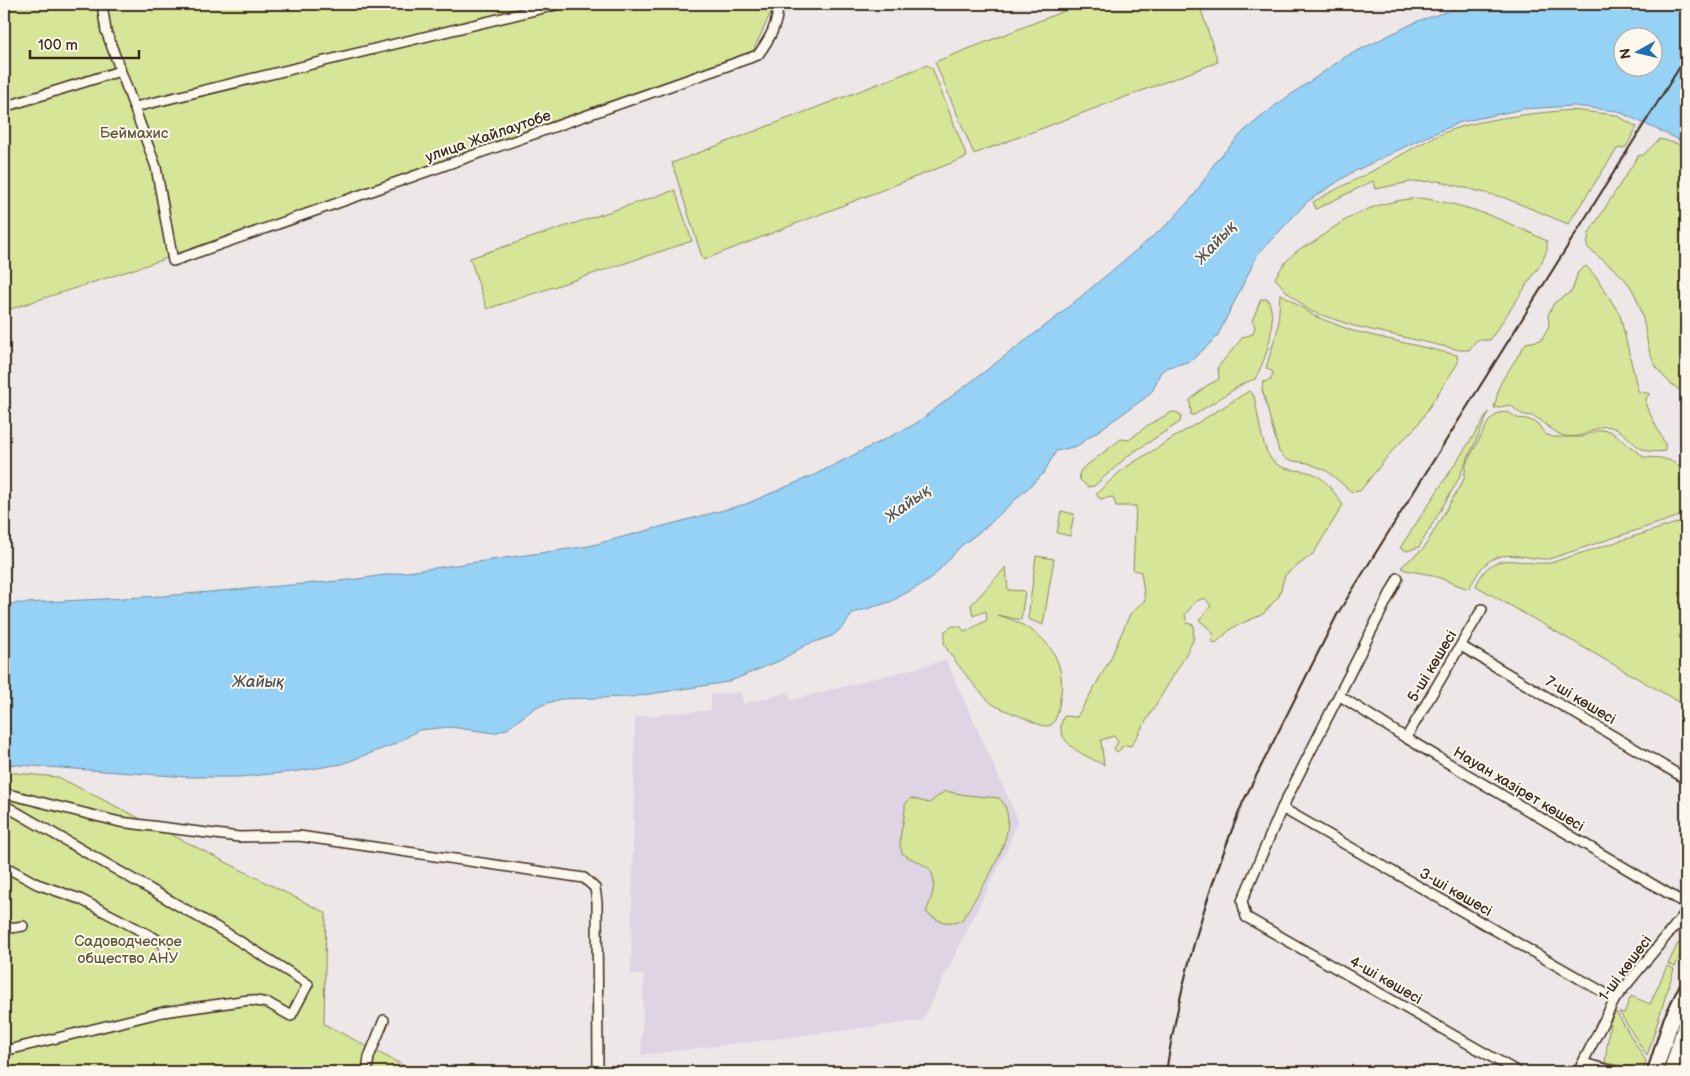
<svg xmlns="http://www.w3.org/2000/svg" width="1690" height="1076" font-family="'Balsamiq Sans',sans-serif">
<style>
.built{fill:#ded4e4}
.green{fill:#d6e598;stroke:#88885b}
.water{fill:#96d1f6;stroke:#728ea0;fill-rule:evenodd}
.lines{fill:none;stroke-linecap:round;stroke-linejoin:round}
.minor-casing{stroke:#3b2a1e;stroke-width:12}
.trunk-casing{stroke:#3b2a1e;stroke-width:18}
.minor{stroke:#fbf7ec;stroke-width:9}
.trunk{stroke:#fbf7ec;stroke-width:14}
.rail{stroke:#3b2a1e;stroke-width:2}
.labels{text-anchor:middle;stroke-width:4;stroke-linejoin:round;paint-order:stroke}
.park-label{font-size:15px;fill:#62593c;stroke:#fbf7ec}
.street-label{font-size:15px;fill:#3b2a1e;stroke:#fbf7ec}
.water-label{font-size:16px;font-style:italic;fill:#525454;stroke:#fbf7ec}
</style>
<rect width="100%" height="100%" fill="#eee7e8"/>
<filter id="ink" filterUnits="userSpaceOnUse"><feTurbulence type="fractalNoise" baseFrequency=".02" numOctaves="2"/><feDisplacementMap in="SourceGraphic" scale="10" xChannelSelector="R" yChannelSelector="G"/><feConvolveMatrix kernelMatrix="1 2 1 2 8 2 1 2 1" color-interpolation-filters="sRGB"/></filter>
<g filter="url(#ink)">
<polygon class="built" points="946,660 1018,819 1007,850 922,1021 641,1055 644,975 631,975 635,717 711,710 711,695 741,692 743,704 789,692 791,700"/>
<g class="green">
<polygon points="4,4 773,4 773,8 753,51 156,262 4,311"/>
<polygon points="1082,4 1199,4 1218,62 974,154 935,62"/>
<polygon points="927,65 932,68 967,157 703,260 672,163"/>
<path d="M 1572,110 L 1616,115 L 1637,127 L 1626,147 L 1617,149 L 1568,224 L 1505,198 L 1438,181 L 1410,182 L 1375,189 L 1373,181 L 1316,209 L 1313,202 C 1333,190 1354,181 1374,170 C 1403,155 1431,135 1463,126 C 1499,117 1535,113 1572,110 Z"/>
<path d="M 1660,139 L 1678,144 L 1686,152 L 1686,394 C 1632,362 1657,330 1630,286 C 1621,272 1600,259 1587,247 L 1589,233 L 1638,156 L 1643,155 Z"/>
<polygon points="675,190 692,241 487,309 470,258"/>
<path d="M 1420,198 C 1470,205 1502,219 1547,241 L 1547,250 L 1542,262 L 1490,340 L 1477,340 L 1469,350 L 1460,350 L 1354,326 L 1310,311 L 1287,292 L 1275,278 C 1283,265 1290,255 1303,247 C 1308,245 1313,243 1317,240 C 1349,214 1378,201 1420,198 Z"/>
<path d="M 1586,266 L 1597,278 L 1620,315 L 1638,391 L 1650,394 L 1646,398 L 1646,406 L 1665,444 L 1665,451 C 1632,456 1634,434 1611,427 C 1600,424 1592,432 1582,435 C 1560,441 1553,429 1537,418 C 1533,415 1527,416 1522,414 C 1518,412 1514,408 1510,405 L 1494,408 L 1500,384 L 1526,343 L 1541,340 L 1549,326 L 1548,315 L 1554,303 L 1572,291 L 1578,272 Z"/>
<polygon points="1280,293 1314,316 1353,331 1457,355 1458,363 1417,426 1392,451 1360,491 1352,492 1327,471 1308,463 1287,460 1279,452 1262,389 1263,382 1271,380 1273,372 1266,368 1278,328"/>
<path d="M 1261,299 L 1268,299 C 1278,323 1267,357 1255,379 L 1244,383 L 1194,415 L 1191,415 L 1190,400 L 1206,386 L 1219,379 L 1218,367 L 1243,337 L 1253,334 L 1255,326 L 1252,321 Z"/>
<path d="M 1249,391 L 1254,396 C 1258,412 1261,446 1271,459 C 1283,473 1300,468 1314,474 C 1326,479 1336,495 1343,505 L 1313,554 L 1285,575 L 1279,596 L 1263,614 L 1232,628 L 1216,643 L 1212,642 L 1213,632 L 1199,620 L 1211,606 L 1205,598 L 1196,601 L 1185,615 L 1187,623 L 1194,625 L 1193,641 L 1181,663 L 1131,746 L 1125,745 L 1117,752 L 1114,749 L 1118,742 L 1114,736 L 1101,740 L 1104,765 C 1086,756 1050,742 1064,716 L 1077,717 L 1110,660 L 1130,614 L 1145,600 L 1141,572 L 1133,570 L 1136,506 L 1116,506 L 1113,497 L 1100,499 L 1096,494 L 1123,469 Z"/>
<polygon points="1172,412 1176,412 1181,415 1180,422 1129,455 1094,486 1088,487 1080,480 1079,474 1082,469 1121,439 1129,440 1148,425"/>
<polygon points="1489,412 1457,482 1419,547 1407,551 1400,548"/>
<path d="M 1508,412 L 1517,418 L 1527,419 L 1537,423 L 1545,434 L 1553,437 L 1582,437 L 1599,430 L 1610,431 L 1644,457 L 1661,458 L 1675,462 L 1686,472 L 1686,514 L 1549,559 C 1529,560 1503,548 1487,563 C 1479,569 1474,581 1468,589 L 1432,575 L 1405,570 L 1401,567 L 1424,548 L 1464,479 L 1466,464 L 1489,421 L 1498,413 Z"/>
<polygon points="1061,511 1074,514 1070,536 1057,533"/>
<path d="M 1686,520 L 1686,706 L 1476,586 C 1493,546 1518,566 1550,563 Z"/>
<polygon points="1036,556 1054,559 1043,625 1028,619"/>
<path d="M 1006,567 L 1008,590 L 1025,591 L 1021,620 L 998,615 C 1039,627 1069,654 1060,700 C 1059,707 1057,721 1051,725 C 1045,728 1035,723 1029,720 C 1018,715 1005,711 994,705 C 985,700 947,653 944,643 C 944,640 945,634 945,631 L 953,626 L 960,626 L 965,632 L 987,620 L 986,611 L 973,616 L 971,605 Z"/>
<polygon points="4,772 58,777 326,913 324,1024 416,1072 4,1072"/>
<path d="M 945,791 L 966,795 L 999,798 C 1028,827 978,892 962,920 C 948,925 937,922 926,912 C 931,900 940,877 927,867 C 919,861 909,859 902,853 C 896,836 906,822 905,804 L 911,798 L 929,803 Z"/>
<polygon points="1678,943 1684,946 1675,967 1668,964"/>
<polygon points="1667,966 1674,969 1647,1056 1619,1012 1624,1013 1631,996 1650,1004"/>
<polygon points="1616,1012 1646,1061 1644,1069 1605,1063 1610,1022"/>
</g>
<path class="water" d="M 1470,4 L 1675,4 L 1686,8 L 1686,143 L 1617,111 L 1574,106 L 1523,109 L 1461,122 L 1415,142 L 1351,173 L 1307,202 L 1258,254 L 1217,337 L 1191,361 L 1166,368 L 1160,373 L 1153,390 L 1145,398 L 1077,446 L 1056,451 L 1043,474 L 986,527 L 961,546 L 930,580 L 890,602 L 853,613 L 843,627 L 832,636 L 806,645 L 779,661 L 728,682 L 631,697 L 560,699 L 536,707 L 507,729 L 494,733 L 450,727 L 419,730 L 395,744 L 342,764 L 293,772 L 239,777 L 188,777 L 4,764 L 4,604 L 162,596 L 350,580 L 589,546 L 746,504 L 814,475 L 915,424 L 1054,319 L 1170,222 L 1195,194 L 1216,161 L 1244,131 L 1276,105 L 1345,57 L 1418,21 ZM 1622,38 L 1652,38 L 1652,68 L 1622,68 Z"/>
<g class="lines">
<defs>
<g id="minor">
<path d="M 102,4 L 106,31 L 156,167 L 173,261 L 758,55 C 770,38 778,25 778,4"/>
<polyline points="4,107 120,71"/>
<polyline points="135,107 560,4"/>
<polyline points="1398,578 1282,808 1242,901 1246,917 1518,1072"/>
<polyline points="1461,646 1686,779"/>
<polyline points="1340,696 1406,738 1686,904"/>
<polyline points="1406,738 1482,609"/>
<polyline points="4,793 120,822 239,837 299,836 584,878 595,888 597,902 598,1072"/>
<polyline points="4,805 228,934 308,984 291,1016 268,1003 249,1000 163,1012 4,1051"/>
<polyline points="1282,808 1615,999"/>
<polyline points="4,866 37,884 80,899 153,937 163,944 166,953"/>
<polyline points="1677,923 1686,931"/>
<polyline points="4,929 23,926"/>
<polyline points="1583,1063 1617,1072"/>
<polyline points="367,1072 369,1057 384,1020"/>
<polyline points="1578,1072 1615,999 1686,912"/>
</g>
<g id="trunk">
<polyline points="1655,1072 1671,1021 1686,990"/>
<polyline points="1671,1072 1686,1022"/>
</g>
</defs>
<use href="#minor" class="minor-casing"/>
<use href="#trunk" class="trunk-casing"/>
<use href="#minor" class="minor"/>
<use href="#trunk" class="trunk"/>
<path class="rail" d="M 1166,1072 C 1180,981 1208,888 1243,802 L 1338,613 L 1686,57"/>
</g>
</g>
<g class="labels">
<g class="park-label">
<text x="134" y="138">Беймахис</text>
<text x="128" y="946">Садоводческое<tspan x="128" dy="17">общество АНУ</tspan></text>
</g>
<g class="street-label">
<text transform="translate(488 136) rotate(-19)" y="5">улица Жайлаутобе</text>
<text transform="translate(1432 666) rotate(-59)" y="5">5-шi көшесі</text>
<text transform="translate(1581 700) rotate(31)" y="5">7-шi көшесі</text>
<text transform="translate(1519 789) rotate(31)" y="5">Науан хазірет көшесі</text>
<text transform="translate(1456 892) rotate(30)" y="5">3-шi көшесі</text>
<text transform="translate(1625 968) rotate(-53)" y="5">1-шi көшесі</text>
<text transform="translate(1386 980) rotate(30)" y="5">4-шi көшесі</text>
</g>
<g class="water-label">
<text transform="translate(1215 242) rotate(-47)" y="6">Жайық</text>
<text transform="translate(907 503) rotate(-36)" y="6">Жайық</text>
<text x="258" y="687">Жайық</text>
</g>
</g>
<rect width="1690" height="1076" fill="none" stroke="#fbf7ec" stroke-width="20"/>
<rect x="10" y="10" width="1670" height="1056" fill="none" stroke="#3b2a1e" stroke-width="2" filter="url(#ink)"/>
<g transform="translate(1638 52) rotate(262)"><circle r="24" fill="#fbf7ec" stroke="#aea59a"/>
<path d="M0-4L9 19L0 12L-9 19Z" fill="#1f6fb2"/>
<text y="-8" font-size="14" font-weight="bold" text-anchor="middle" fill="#3b2a1e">N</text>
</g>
<path d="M30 50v8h109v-8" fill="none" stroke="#3b2a1e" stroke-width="2.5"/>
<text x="38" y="50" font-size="15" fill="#3b2a1e" stroke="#fbf7ec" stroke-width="4" paint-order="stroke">100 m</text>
</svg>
